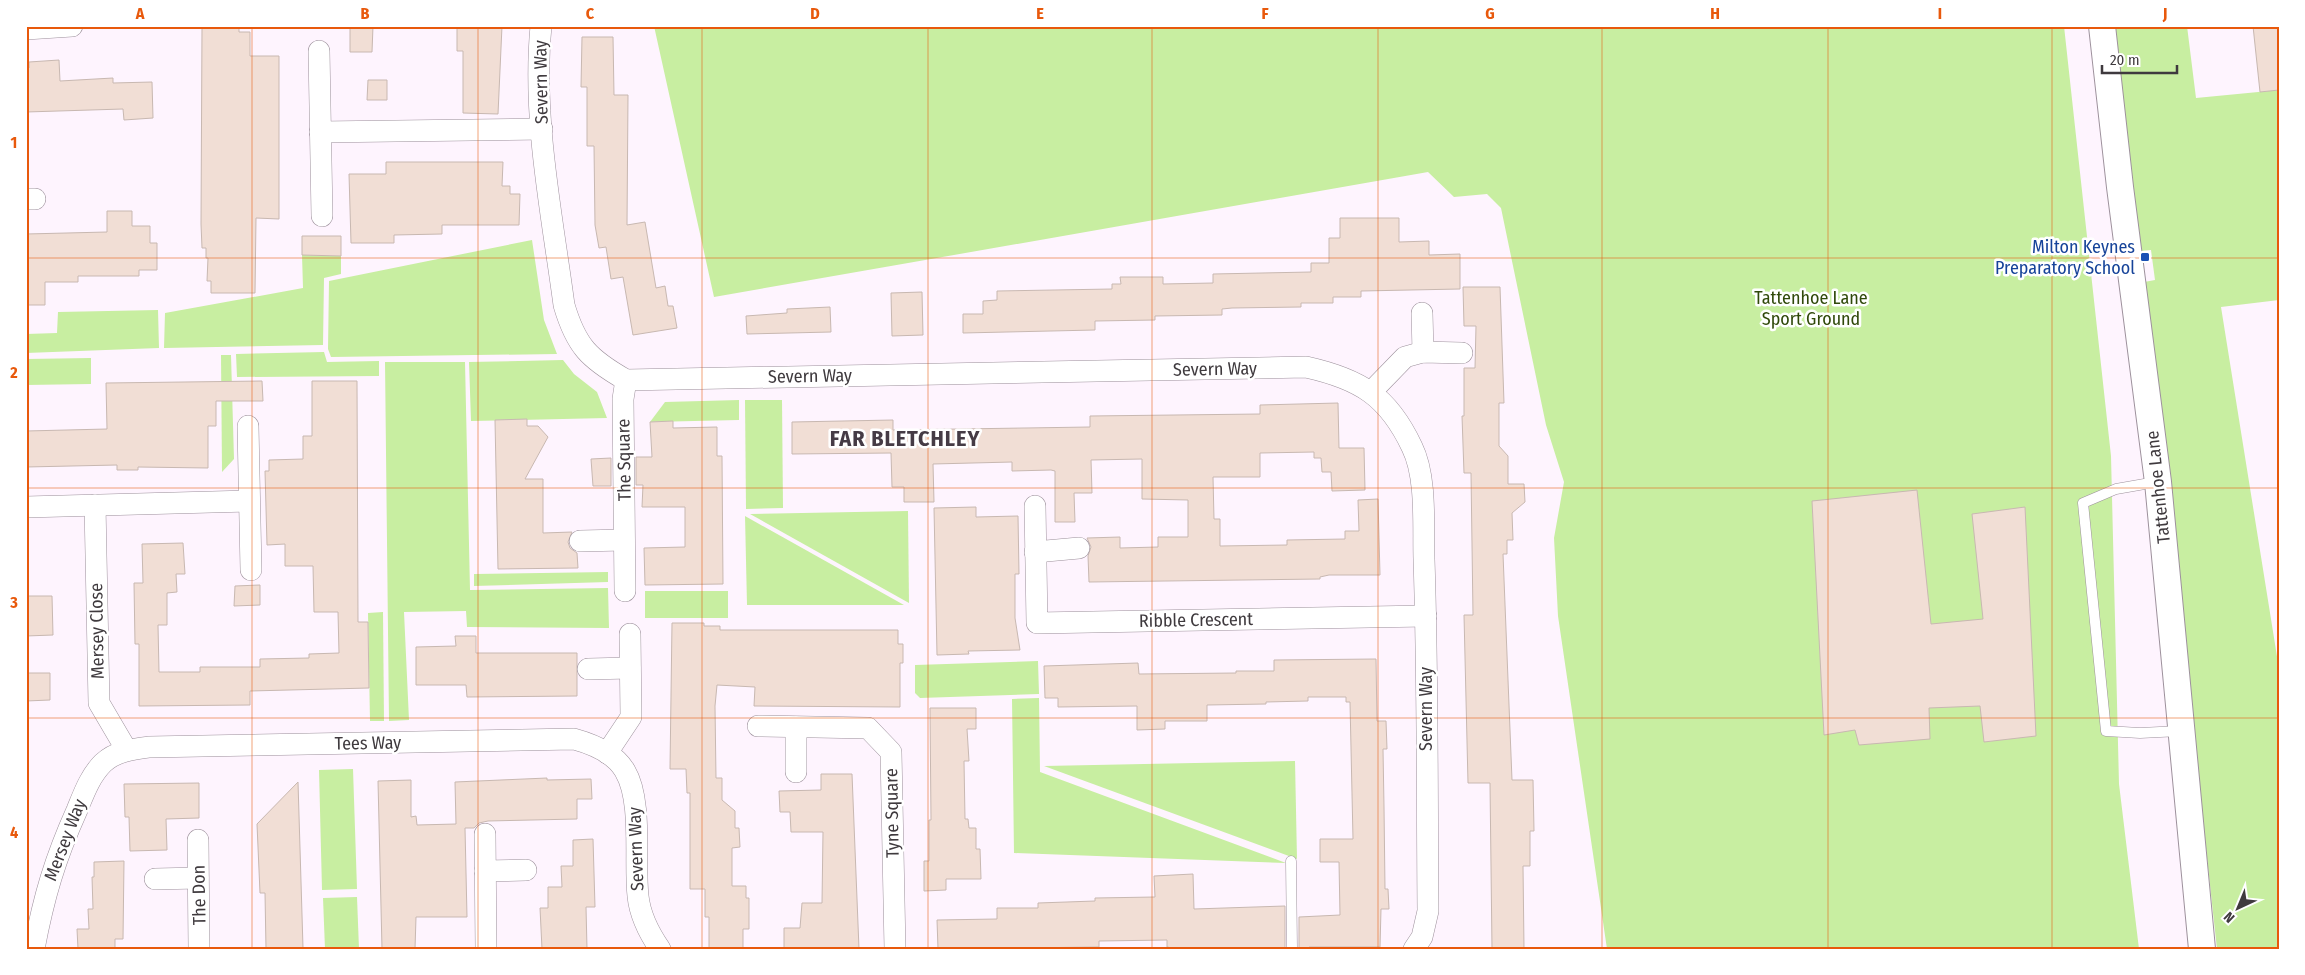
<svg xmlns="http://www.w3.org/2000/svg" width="2305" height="975" font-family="'Fira Sans Condensed',sans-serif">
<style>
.green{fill:#c8eea1}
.building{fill:#f1ded5;stroke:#c8b8b1}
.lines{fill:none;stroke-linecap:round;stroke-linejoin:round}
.service-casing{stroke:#9d919c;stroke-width:11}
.minor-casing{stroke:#9d919c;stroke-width:22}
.tertiary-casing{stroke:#9d919c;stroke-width:28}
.service{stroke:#fff;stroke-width:10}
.minor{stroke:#fff;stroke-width:21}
.tertiary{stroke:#fff;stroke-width:26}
.grid{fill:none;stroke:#e8590c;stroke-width:1;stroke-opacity:0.55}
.transit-dot{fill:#1a4fb4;stroke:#fff;stroke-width:2}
.labels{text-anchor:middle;stroke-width:5;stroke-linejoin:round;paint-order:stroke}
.street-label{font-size:18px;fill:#3f3a3e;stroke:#fff}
.transit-label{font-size:18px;fill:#164399;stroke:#fff;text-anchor:end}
.park-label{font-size:18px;fill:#30490a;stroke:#fff}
.district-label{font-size:22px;font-weight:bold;letter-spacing:1px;fill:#453b45;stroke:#fff}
.neatline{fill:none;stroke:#e8590c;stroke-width:2}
.grid-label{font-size:16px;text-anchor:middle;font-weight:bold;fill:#e8590c}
</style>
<rect width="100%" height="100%" fill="#fef4fe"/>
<g class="green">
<polygon points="654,26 2064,26 2111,456 2119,784 2139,949 1607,949 1558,616 1554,538 1564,482 1546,425 1501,208 1487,194 1454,197 1428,172 714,297"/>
<polygon points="2115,26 2187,26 2196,98 2279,90 2279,300 2221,307 2279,669 2279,949 2217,949 2144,282 2155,280 2151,250 2140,251"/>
<polygon points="532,240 544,320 557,354 331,357 328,349 329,281"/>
<polygon points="302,255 341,256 341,274 324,278 323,345 164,348 165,313 303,288"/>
<polygon points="158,310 159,348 26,353 26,334 57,333 58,312"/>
<polygon points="324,352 327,362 379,361 379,376 237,377 236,354"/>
<polygon points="221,355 231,355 234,459 222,472"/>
<polygon points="91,358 91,384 26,385 26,359"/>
<polygon points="563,360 574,374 597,392 607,418 471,421 469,362"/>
<polygon points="385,362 465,362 470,590 608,588 609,628 467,627 466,611 404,612 409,720 389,721"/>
<polygon points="739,400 739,420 650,422 665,402"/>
<polygon points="745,400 782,400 783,508 746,509"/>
<polygon points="908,511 909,603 750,514"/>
<polygon points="745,516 904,605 747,605"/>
<polygon points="608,572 608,582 474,586 474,574"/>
<rect x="645" y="591" width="83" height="27"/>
<polygon points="383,612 384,721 370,721 368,613"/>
<polygon points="1038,661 1039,694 920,698 915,693 915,665"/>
<polygon points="1039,698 1040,772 1286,863 1014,853 1012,699"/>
<polygon points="1295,761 1297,859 1044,766"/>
<polygon points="353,769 357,889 322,890 319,770"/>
<polygon points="357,897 359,949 325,949 323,898"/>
</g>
<g class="building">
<polygon points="202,26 239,26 239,32 250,32 250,56 279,56 279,219 256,218 255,293 211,293 211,281 207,281 208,258 206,258 206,248 202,248 201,224"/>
<polygon points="350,26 373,26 372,52 350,52"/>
<polygon points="457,26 502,26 498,114 463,113 463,51 457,51"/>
<polygon points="2253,26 2279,26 2279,90 2260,92"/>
<polygon points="582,37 613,37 614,95 628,95 627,225 645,222 656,288 665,286 668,306 673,306 677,328 633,335 623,277 611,279 606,247 599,248 595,225 594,146 587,146 587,87 581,87"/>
<polygon points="59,60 60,81 113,78 113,83 152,82 153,118 124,120 123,109 26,112 26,68 29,68 29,62"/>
<polygon points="368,80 387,80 387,100 367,100"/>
<polygon points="386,162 503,162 502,186 510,186 510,194 520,194 519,225 442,225 442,234 394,235 394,243 351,243 349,174 386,174"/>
<polygon points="107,211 132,211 132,226 150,226 150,243 157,243 157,270 139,270 139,276 78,276 78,282 45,282 45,305 26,305 26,234 107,232"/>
<polygon points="1340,218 1399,218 1399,242 1429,241 1429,255 1460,254 1460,289 1361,291 1361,297 1333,297 1333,303 1301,303 1301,307 1232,308 1222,309 1222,315 1155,316 1155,320 1095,321 1095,330 963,333 963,314 983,314 983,301 997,300 997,291 1112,289 1112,284 1121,284 1120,277 1163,277 1163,284 1213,283 1213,274 1311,272 1311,263 1329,263 1329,238 1340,238"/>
<polygon points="302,236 341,236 341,256 302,255"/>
<polygon points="1463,287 1500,287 1504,403 1499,403 1499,446 1508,456 1508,484 1524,484 1525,502 1512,513 1513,540 1507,540 1507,554 1503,554 1512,780 1533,780 1534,831 1530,831 1530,866 1523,866 1524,949 1492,949 1490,783 1468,783 1464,615 1473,615 1471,473 1464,473 1462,416 1464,416 1464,368 1475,368 1476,326 1464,326"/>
<polygon points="922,292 923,335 892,336 891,293"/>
<polygon points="830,307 831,332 747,334 746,316 787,313 787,309"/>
<polygon points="262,381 263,401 216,401 216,426 208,426 208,468 138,467 138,470 117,470 117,465 26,467 26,431 107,429 106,383"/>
<polygon points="312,381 357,381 358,622 368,622 369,688 250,691 250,705 139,706 139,644 135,644 134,583 143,583 142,544 183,543 185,574 176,574 177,592 167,593 167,625 158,625 159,672 200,672 200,667 260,667 260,659 309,658 309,654 339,653 338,612 314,612 313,566 285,566 285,544 267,545 265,471 269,471 269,460 303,459 303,436 312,436"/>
<polygon points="1338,403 1339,448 1364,448 1365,490 1332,491 1331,472 1322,472 1321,458 1314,458 1314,452 1260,453 1260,477 1213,477 1214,519 1220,519 1220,546 1287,545 1287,540 1345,539 1345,531 1359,531 1358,500 1378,499 1380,575 1329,575 1320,577 1320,579 1089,582 1088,556 1091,547 1087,538 1120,537 1120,548 1158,547 1158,537 1188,537 1188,500 1142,499 1142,459 1091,460 1092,493 1074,493 1075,522 1055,522 1055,471 1051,470 1012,471 1012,462 933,464 934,502 904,502 904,487 892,487 891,453 792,454 792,422 893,420 893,430 1090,427 1090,416 1260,414 1260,405"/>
<polygon points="527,419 527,426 538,426 548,437 525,479 543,479 543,533 572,532 568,542 570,548 577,553 578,568 498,569 495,420"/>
<polygon points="673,421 673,428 717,427 717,456 722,456 723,584 645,585 644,548 685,547 685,507 642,507 643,485 636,485 636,457 652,457 650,422"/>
<polygon points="611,458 611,486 593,486 591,459"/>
<polygon points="1917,490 1931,624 1983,619 1972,514 2025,507 2036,736 1984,742 1980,706 1929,708 1930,739 1859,745 1855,730 1824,735 1812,501"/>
<polygon points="976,507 976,517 1018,516 1019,574 1015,574 1015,618 1020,650 968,651 969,654 937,655 934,508"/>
<polygon points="260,585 260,605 234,606 235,586"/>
<polygon points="26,596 52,596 53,635 26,636"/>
<polygon points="672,623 704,623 704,626 720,626 720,630 898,630 898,644 903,644 903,663 900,663 900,707 754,706 755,687 717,685 715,706 716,778 722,778 722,800 735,811 735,828 739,828 740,847 732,848 732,886 746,886 746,898 749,898 749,929 743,929 743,949 709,949 709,917 705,917 705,889 690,889 690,793 687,793 686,769 670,769"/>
<polygon points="455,636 476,636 476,653 577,653 577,696 467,697 466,685 416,685 416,647 456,646"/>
<polygon points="1376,659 1377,721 1386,721 1387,749 1383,749 1384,807 1385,889 1388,889 1389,909 1381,909 1380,947 1309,947 1309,949 1299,949 1299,917 1340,915 1339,862 1320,862 1320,839 1353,839 1350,702 1346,702 1346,697 1308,697 1308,701 1266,702 1266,704 1207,705 1207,721 1165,721 1165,729 1137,730 1137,706 1058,707 1058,698 1045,698 1044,666 1138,663 1139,674 1236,673 1236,671 1274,671 1274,660"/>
<polygon points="26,673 50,673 50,700 26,701"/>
<polygon points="930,708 976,708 976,729 967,729 969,761 964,761 965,819 968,819 969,828 976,828 976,849 980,849 981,879 946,879 946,890 924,891 924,861 929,861 929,820 931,820"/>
<polygon points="821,774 852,774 859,949 784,949 784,928 800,928 802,903 822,903 823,832 791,832 790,812 780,812 779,791 821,790"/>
<polygon points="547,778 547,780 591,779 592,799 577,799 577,819 488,821 479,823 474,828 465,828 467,917 416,917 415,949 382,949 378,781 411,780 411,817 416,816 417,825 456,824 455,782"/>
<polygon points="298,782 303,948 266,949 265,893 260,893 257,824"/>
<polygon points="199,783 199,818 166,819 167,850 130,851 129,817 125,817 124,784"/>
<polygon points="593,839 595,907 586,907 587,949 542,949 540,908 548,908 548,887 562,887 561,866 573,866 573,840"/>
<polygon points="124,861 123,939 115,939 115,949 78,949 77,929 89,929 88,909 93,909 92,877 94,877 94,862"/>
<polygon points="1193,874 1194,909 1285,906 1285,949 1177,949 1167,947 1167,940 1099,941 1099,947 938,949 937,920 997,919 997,908 1038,908 1038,903 1095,901 1095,898 1155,897 1154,876"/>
</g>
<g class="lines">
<defs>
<g id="service">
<polyline points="2156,482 2116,489 2083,503 2106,731 2140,733 2180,731"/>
<polyline points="1291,861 1292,949"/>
</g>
<g id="minor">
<path d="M 541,26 C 532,119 552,214 564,305 C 576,346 589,359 626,380 L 1306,367 C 1360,379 1388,396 1412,447 C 1427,477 1423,526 1424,559 C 1428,677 1427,794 1428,911 L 1422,937 L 1414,949"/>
<polyline points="26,29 72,26"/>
<polyline points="319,51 322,216"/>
<polyline points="320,132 542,129"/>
<polyline points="26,199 35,199"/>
<polyline points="1422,313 1423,352"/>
<polyline points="1371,392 1405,357 1423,352 1462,353"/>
<polyline points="248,426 251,570"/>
<polyline points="95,505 99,703 126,749"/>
<polyline points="1035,506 1037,623 1426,616"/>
<polyline points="26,507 249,501"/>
<polyline points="580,541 624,540"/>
<polyline points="1035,552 1079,548"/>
<polyline points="625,591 623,399 626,380"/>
<polyline points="588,669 630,668"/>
<polyline points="758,726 868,728 891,752 895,949"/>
<polyline points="607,753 631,717 630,634"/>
<polyline points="796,772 796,727"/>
<polyline points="485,834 486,949"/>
<polyline points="198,840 199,949"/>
<polyline points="485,871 526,870"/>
<polyline points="155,879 198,878"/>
<path d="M 34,949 C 44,896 55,859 77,810 C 84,793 90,776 103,763 C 116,751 133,749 149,747 L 574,739 C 592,744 615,753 625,771 C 643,801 634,861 638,896 C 640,916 649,933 660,949"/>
</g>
<polyline id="tertiary" points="2102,26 2120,187 2158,482 2202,949"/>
</defs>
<use href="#service" class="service-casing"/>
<use href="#minor" class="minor-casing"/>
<use href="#tertiary" class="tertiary-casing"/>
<use href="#service" class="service"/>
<use href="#minor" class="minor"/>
<use href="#tertiary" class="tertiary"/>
</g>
<path class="grid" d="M 252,26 L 252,949M 478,26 L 478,949M 702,26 L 702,949M 928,26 L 928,949M 1152,26 L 1152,949M 1378,26 L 1378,949M 1602,26 L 1602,949M 1828,26 L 1828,949M 2052,26 L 2052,949M 26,258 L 2279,258M 26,488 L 2279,488M 26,718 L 2279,718"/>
<rect class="transit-dot" x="2140" y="252" width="10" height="10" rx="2.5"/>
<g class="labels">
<g class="street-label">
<text transform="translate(541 82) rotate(-91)" y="6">Severn Way</text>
<text transform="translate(1215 369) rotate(-1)" y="6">Severn Way</text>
<text transform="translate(810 376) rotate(-1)" y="6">Severn Way</text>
<text transform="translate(624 460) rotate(-91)" y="6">The Square</text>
<text transform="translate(2158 487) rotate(-96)" y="6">Tattenhoe Lane</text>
<text transform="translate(1196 620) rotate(-1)" y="6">Ribble Crescent</text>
<text transform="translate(97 631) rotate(-91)" y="6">Mersey Close</text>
<text transform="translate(1426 709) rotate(-90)" y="6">Severn Way</text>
<text transform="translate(368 743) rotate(-1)" y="6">Tees Way</text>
<text transform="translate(892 813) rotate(-91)" y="6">Tyne Square</text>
<text transform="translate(65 840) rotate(-69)" y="6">Mersey Way</text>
<text transform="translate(636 849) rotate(-92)" y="6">Severn Way</text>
<text transform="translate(199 895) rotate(-91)" y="6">The Don</text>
</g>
<g class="transit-label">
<text x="2135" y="253">Milton Keynes<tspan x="2135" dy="21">Preparatory School</tspan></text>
</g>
<g class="park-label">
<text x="1811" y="304">Tattenhoe Lane<tspan x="1811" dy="21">Sport Ground</tspan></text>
</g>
<g class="district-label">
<text x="905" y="446">FAR BLETCHLEY</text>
</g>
</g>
<rect width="2305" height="975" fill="none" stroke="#ffffff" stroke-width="55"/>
<g transform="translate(2238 908) rotate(224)" stroke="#ffffff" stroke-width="4" paint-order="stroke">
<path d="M0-4L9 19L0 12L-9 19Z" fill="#3f3a3e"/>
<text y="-8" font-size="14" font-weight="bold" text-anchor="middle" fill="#3f3a3e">N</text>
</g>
<path d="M2102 65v8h75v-8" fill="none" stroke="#3f3a3e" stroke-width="2.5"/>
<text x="2110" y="65" font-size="15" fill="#3f3a3e" stroke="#ffffff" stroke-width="4" paint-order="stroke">20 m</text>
<rect x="28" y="28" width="2250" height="920" class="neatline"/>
<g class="grid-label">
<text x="140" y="19">A</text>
<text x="365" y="19">B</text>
<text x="590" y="19">C</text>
<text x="815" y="19">D</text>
<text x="1040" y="19">E</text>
<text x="1265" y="19">F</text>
<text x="1490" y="19">G</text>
<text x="1715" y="19">H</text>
<text x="1940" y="19">I</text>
<text x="2165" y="19">J</text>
<text x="14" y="148">1</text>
<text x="14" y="378">2</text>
<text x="14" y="608">3</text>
<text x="14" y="838">4</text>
</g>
</svg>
